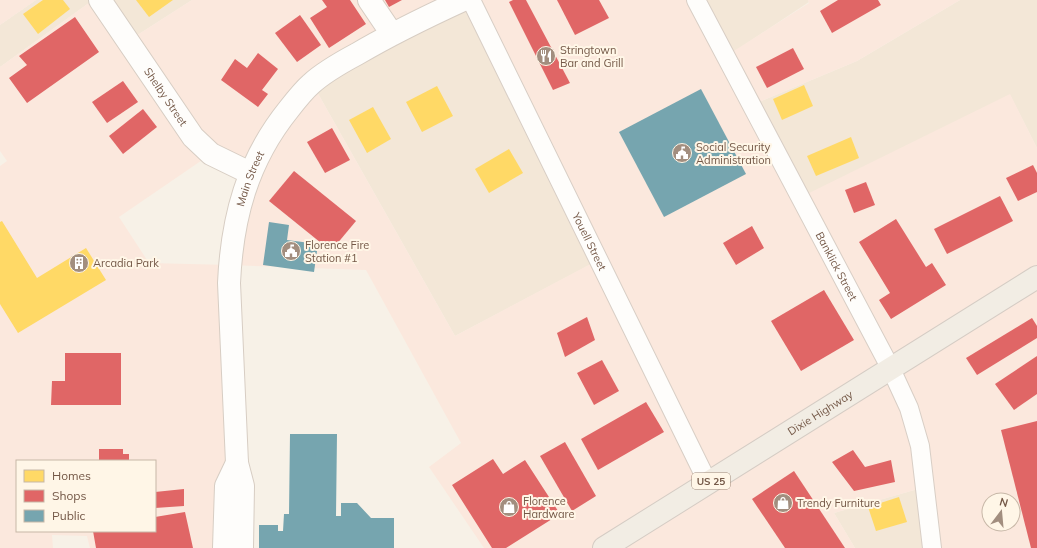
<svg xmlns="http://www.w3.org/2000/svg" width="1037" height="548" font-family="Mulish,sans-serif">
<style>
.residential{fill:#f3e7d7}
.commercial{fill:#fbe8dd;fill-rule:evenodd}
.homes{fill:#ffd966}
.shops{fill:#e06666}
.public{fill:#76a5af}
.lines{fill:none;stroke-linecap:round;stroke-linejoin:round}
.street-casing{stroke:#d8cec5;stroke-width:20}
.secondary-casing{stroke:#d7cdc3;stroke-width:24}
.primary-casing{stroke:#d5ccc4;stroke-width:24}
.street{stroke:#fefdfb;stroke-width:18}
.secondary{stroke:#fefdfb;stroke-width:22}
.primary{stroke:#f2ede4;stroke-width:22}
.labels{text-anchor:middle;stroke-width:4;stroke-linejoin:round;paint-order:stroke}
.shield{fill:#fff6e7;stroke:#9e8777;stroke-width:1}
.shield-label{font-size:10px;font-weight:bold;fill:#745847}
.poi-label{font-size:11px;fill:#745847;stroke:#fff6e7;text-anchor:start}
.street-label{font-size:11px;fill:#745847;stroke:#fff6e7}
</style>
<rect width="100%" height="100%" fill="#f7f1e7"/>
<g class="residential">
<polygon points="36,0 93,0 0,67 0,25"/>
<polygon points="107,0 192,0 128,41"/>
<polygon points="463,0 599,260 455,336 312,83"/>
<polygon points="696,0 808,0 809,2 726,57"/>
<polygon points="960,0 1037,0 1037,148 1010,95 801,198 752,105 857,61"/>
<polygon points="925,487 932,548 855,548 834,513"/>
</g>
<g class="commercial">
<polygon points="0,0 36,0 0,25"/>
<path d="M 93,0 L 128,41 L 192,0 L 463,0 L 312,83 L 455,336 L 598,260 L 471,0 L 696,0 L 726,56 L 809,3 L 808,0 L 960,0 L 857,61 L 752,105 L 801,197 L 1010,94 L 1037,148 L 1037,548 L 932,548 L 925,487 L 834,513 L 855,548 L 484,548 L 429,467 L 461,443 L 366,270 L 230,265 L 237,463 L 224,548 L 90,548 L 87,536 L 52,535 L 53,548 L 0,548 L 0,166 L 7,161 L 0,151 L 0,67 ZM 211,154 L 250,173 L 230,265 L 149,263 L 119,217 ZM 17,461 L 155,461 L 155,531 L 17,531 ZM 989,500 L 1013,500 L 1013,524 L 989,524 Z"/>
</g>
<g class="homes">
<polygon points="43,0 63,0 70,9 38,34 23,14"/>
<polygon points="136,0 173,0 149,17"/>
<polygon points="804,85 813,106 782,120 773,99"/>
<polygon points="437,86 453,116 422,132 406,102"/>
<polygon points="373,107 391,139 367,153 349,120"/>
<polygon points="851,137 859,158 816,176 807,156"/>
<polygon points="509,149 523,173 489,193 475,169"/>
<polygon points="2,221 37,278 86,248 106,280 18,333 0,304 0,222"/>
<polygon points="899,497 907,522 876,531 868,507"/>
</g>
<g class="shops">
<polygon points="322,0 350,0 366,24 329,48 310,18 327,7"/>
<polygon points="385,0 402,0 389,7"/>
<polygon points="513,0 526,0 570,83 553,90 509,2"/>
<polygon points="557,0 599,0 609,18 575,35"/>
<polygon points="838,0 878,0 881,5 832,33 820,11"/>
<polygon points="300,15 321,45 297,62 275,33"/>
<polygon points="75,17 99,52 27,103 9,78 27,65 19,56"/>
<polygon points="793,48 804,69 767,88 756,67"/>
<polygon points="258,53 278,69 262,90 268,94 258,107 221,80 235,59 247,68"/>
<polygon points="123,81 138,102 107,123 92,102"/>
<polygon points="143,109 157,127 123,154 109,136"/>
<polygon points="332,128 350,160 325,173 307,142"/>
<polygon points="1033,165 1037,173 1037,192 1018,201 1006,178"/>
<polygon points="294,171 356,221 331,251 269,201"/>
<polygon points="866,182 875,205 854,213 845,190"/>
<polygon points="1000,196 1013,221 947,254 934,229"/>
<polygon points="896,219 926,267 932,263 946,285 891,319 879,300 890,293 859,242"/>
<polygon points="752,226 764,248 736,265 723,243"/>
<polygon points="824,290 854,340 801,371 771,321"/>
<polygon points="587,317 595,340 565,357 557,333"/>
<polygon points="1032,318 1037,326 1037,338 977,375 966,358"/>
<polygon points="65,353 121,353 121,405 51,405 52,381 65,381"/>
<polygon points="1037,356 1037,394 1014,410 995,384"/>
<polygon points="602,360 619,391 594,405 577,373"/>
<polygon points="646,402 664,432 598,470 581,439"/>
<polygon points="1037,421 1037,548 1031,548 1001,430"/>
<polygon points="565,442 596,496 572,511 540,456"/>
<polygon points="99,449 123,449 123,454 129,454 129,460 99,461"/>
<polygon points="853,450 865,467 891,460 895,482 854,491 832,462"/>
<polygon points="493,459 503,474 525,460 560,514 506,548 492,548 452,485"/>
<polygon points="794,471 845,548 785,548 752,499"/>
<polygon points="184,489 184,506 155,508 155,492"/>
<polygon points="185,512 193,548 96,548 93,531 155,531 155,517"/>
</g>
<g class="public">
<polygon points="701,89 746,174 664,217 619,132"/>
<polygon points="269,222 289,225 287,240 318,244 314,272 263,265"/>
<polygon points="290,434 337,434 336,516 341,516 341,503 357,503 371,518 394,518 394,548 259,548 259,525 278,525 278,531 283,531 284,514 289,514"/>
</g>
<g class="lines">
<defs>
<g id="street">
<path id="s1" d="M 471,0 L 708,483"/>
<path id="s2" d="M 696,0 L 891,369 L 909,408 L 920,446 L 932,548"/>
</g>
<g id="secondary">
<path id="s3" d="M 100,0 L 193,137 L 211,154 L 250,173"/>
<polyline points="369,0 392,34"/>
<polyline points="224,548 226,486 237,463"/>
<path id="s4" d="M 242,548 L 243,486 L 237,463 L 229,283 C 232,218 247,161 289,109 C 296,100 303,91 311,84 C 324,72 342,62 357,54 C 391,34 426,17 463,0"/>
</g>
<g id="primary">
<path id="s5" d="M 604,548 L 1037,277"/>
</g>
</defs>
<use href="#street" class="street-casing"/>
<use href="#secondary" class="secondary-casing"/>
<use href="#primary" class="primary-casing"/>
<use href="#street" class="street"/>
<use href="#secondary" class="secondary"/>
<use href="#primary" class="primary"/>
</g>
<defs>
<symbol id="restaurant-disc" viewBox="-11 -11 22 22"><circle r="9.5" fill="#a28e7f" stroke="#fff6e7"/><path d="M-5-6h1v4h1v-4h1v4h1v-4h1v5L-1.5 .5V6h-2V.5L-5-1ZM5-6V6H3V1.5H1.5Q1.5-4 5-6Z" fill="#fff"/></symbol>
<symbol id="civic-disc" viewBox="-11 -11 22 22"><circle r="9.5" fill="#a28e7f" stroke="#fff6e7"/><path d="M-.6-6.5H3V-4.5H.6V-3L4-1V1h2V6H-6V1h2V-1L-.6-3ZM-1.2 2.5V6h2.4V2.5Z" fill="#fff"/></symbol>
<symbol id="building-disc" viewBox="-11 -11 22 22"><circle r="9.5" fill="#a28e7f" stroke="#fff6e7"/><path d="M-4-6H4V6H1V3H-1V6H-4ZM-2.5-4.3h1.7v1.8h-1.7ZM.8-4.3h1.7v1.8H.8ZM-2.5-1h1.7V.8h-1.7ZM.8-1h1.7V.8H.8Z" fill="#fff"/></symbol>
<symbol id="shop-disc" viewBox="-11 -11 22 22"><circle r="9.5" fill="#a28e7f" stroke="#fff6e7"/><path d="M-5-2.5h2.3a2.7 3.5 0 0 1 5.4 0H5L5.5 6h-11ZM-1.5-2.5h3a1.5 2.3 0 0 0-3 0Z" fill="#fff"/></symbol>
</defs>
<g fill-rule="evenodd">
<use href="#restaurant-disc" x="535" y="45" width="22" height="22"/>
<use href="#civic-disc" x="671" y="142" width="22" height="22"/>
<use href="#civic-disc" x="280" y="240" width="22" height="22"/>
<use href="#building-disc" x="68" y="252" width="22" height="22"/>
<use href="#shop-disc" x="772" y="492" width="22" height="22"/>
<use href="#shop-disc" x="498" y="496" width="22" height="22"/>
</g>
<g class="labels">
<rect class="shield" x="692" y="473" width="38" height="16" rx="3"/>
<g class="shield-label">
<text x="711" y="485">US 25</text>
</g>
<g class="poi-label">
<text x="560" y="54">Stringtown<tspan x="560" dy="13">Bar and Grill</tspan></text>
<text x="696" y="151">Social Security<tspan x="696" dy="13">Administration</tspan></text>
<text x="305" y="249">Florence Fire<tspan x="305" dy="13">Station #1</tspan></text>
<text x="93" y="267">Arcadia Park</text>
<text x="523" y="505">Florence<tspan x="523" dy="13">Hardware</tspan></text>
<text x="797" y="507">Trendy Furniture</text>
</g>
<g class="street-label">
<text dy="4" stroke="none"><textPath href="#s3" startOffset="117">Shelby Street</textPath></text>
<text dy="4" stroke="none"><textPath href="#s4" startOffset="373">Main Street</textPath></text>
<text dy="4" stroke="none"><textPath href="#s1" startOffset="269">Youell Street</textPath></text>
<text dy="4" stroke="none"><textPath href="#s2" startOffset="301">Banklick Street</textPath></text>
<text dy="4" stroke="none"><textPath href="#s5" startOffset="255">Dixie Highway</textPath></text>
</g>
</g>
<rect x="16" y="460" width="140" height="72" fill="#fff6e7" stroke="#c7b7a7"/>
<rect x="24" y="470" width="20" height="12" fill="#ffd966" stroke="#c7b7a7"/>
<text x="52" y="480" font-size="12" fill="#745847">Homes</text>
<rect x="24" y="490" width="20" height="12" fill="#e06666" stroke="#c7b7a7"/>
<text x="52" y="500" font-size="12" fill="#745847">Shops</text>
<rect x="24" y="510" width="20" height="12" fill="#76a5af" stroke="#c7b7a7"/>
<text x="52" y="520" font-size="12" fill="#745847">Public</text>
<g transform="translate(1001 512) rotate(16)"><circle r="19" fill="#fff6e7" stroke="#c7b7a7"/>
<path d="M0-3L7 15L0 10L-7 15Z" fill="#a28e7f"/>
<text y="-6" font-size="11" font-weight="bold" text-anchor="middle" fill="#745847">N</text>
</g>
</svg>
